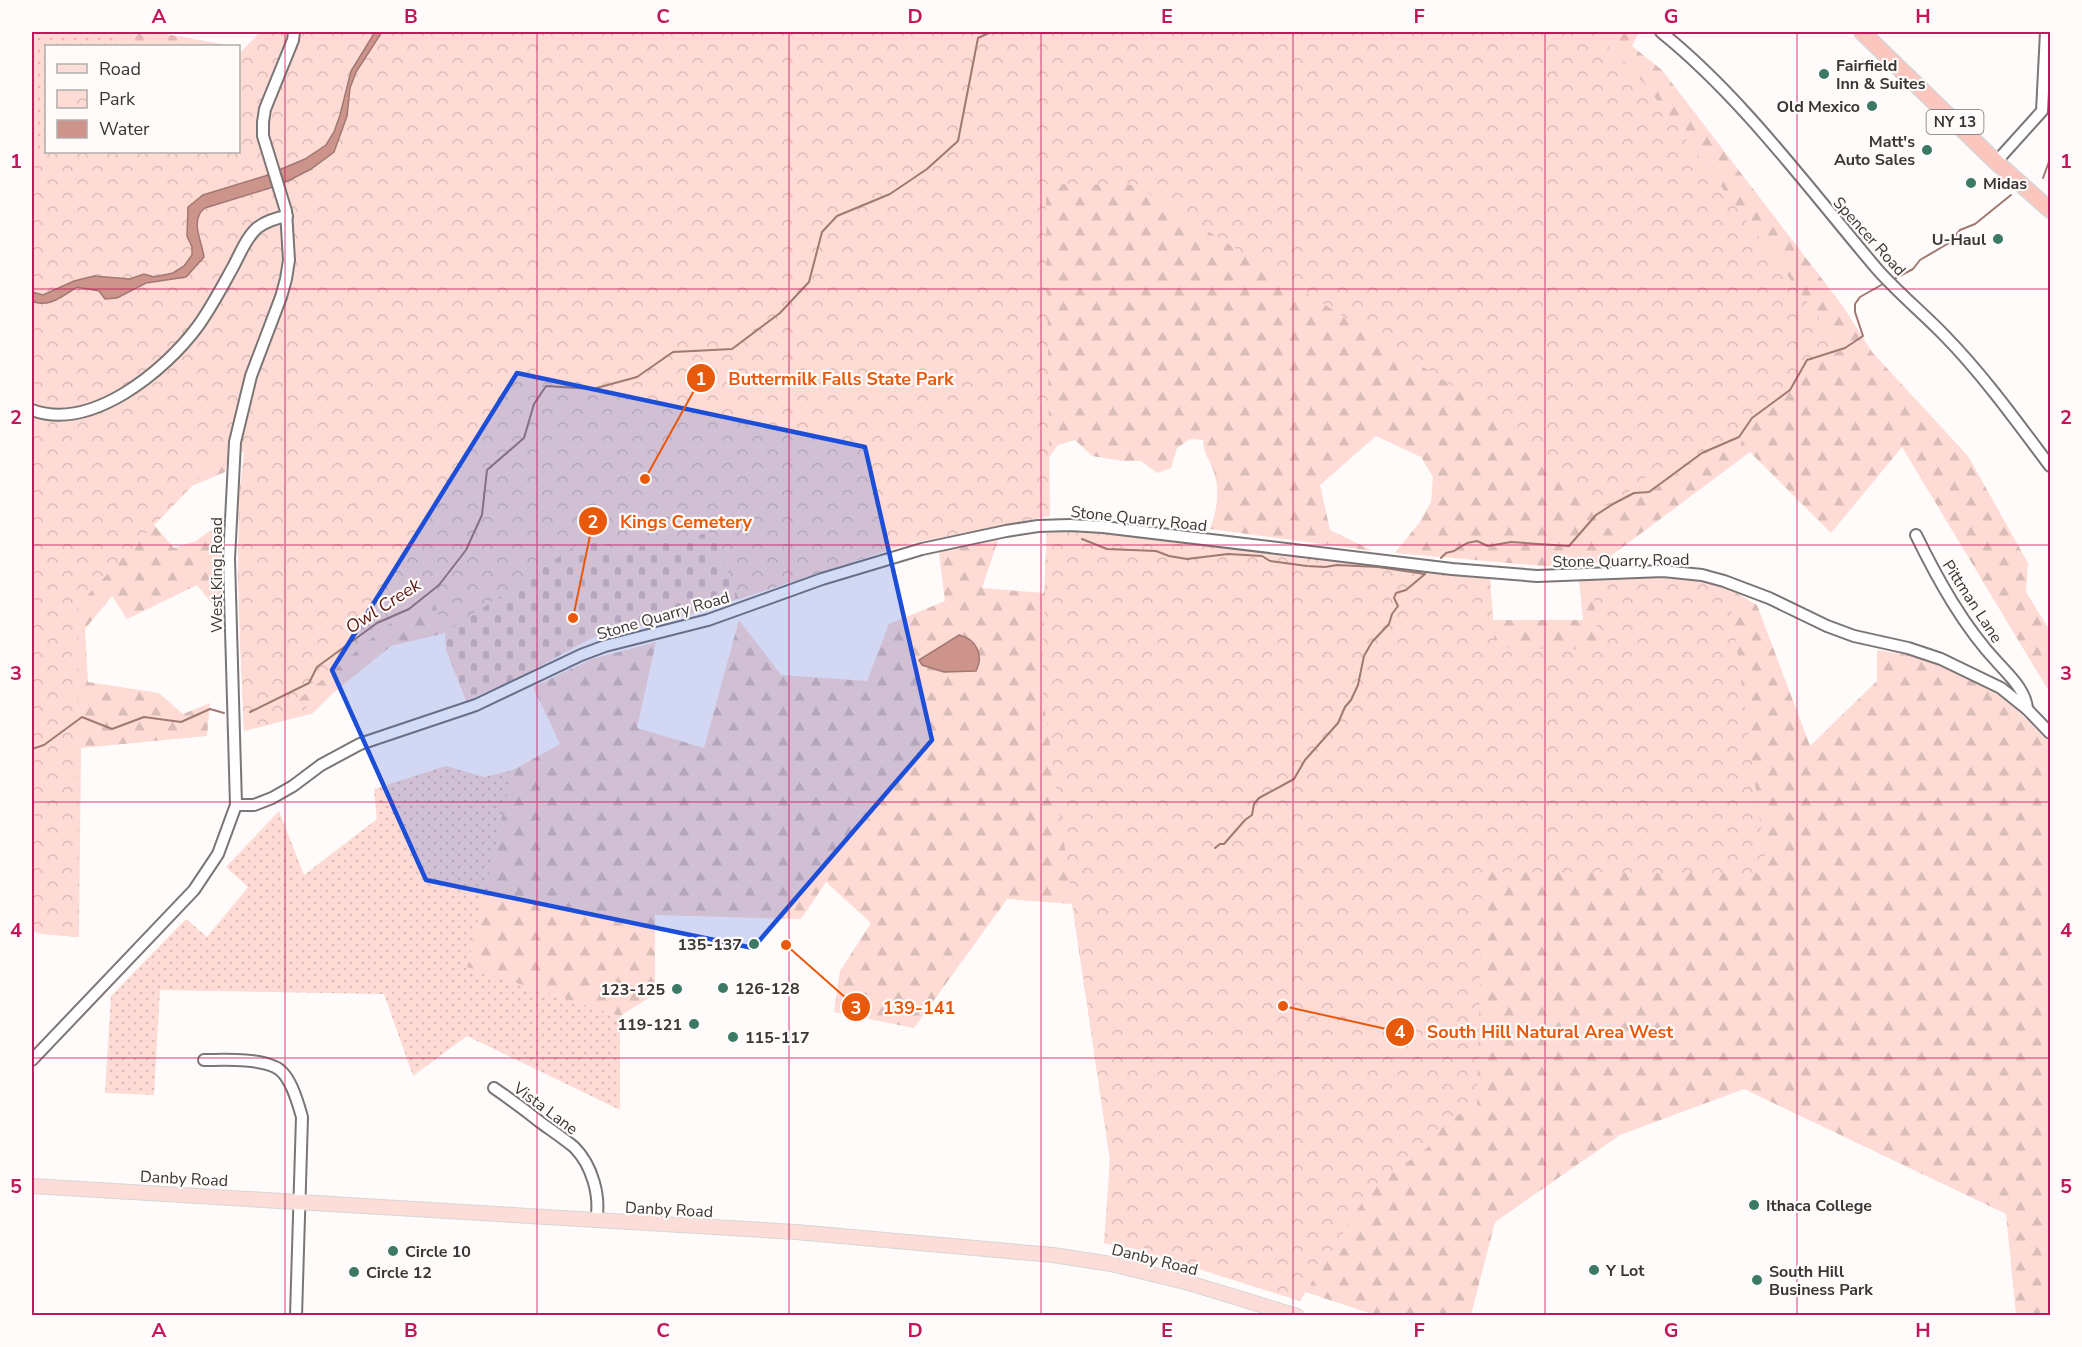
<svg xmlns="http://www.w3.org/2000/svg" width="2082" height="1347" font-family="'Nunito Sans',sans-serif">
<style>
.grass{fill:url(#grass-dots)}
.forest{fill:url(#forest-firs)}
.cemetery{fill:url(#cemetery-stones)}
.park{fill:url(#park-crowns)}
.water{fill:#cd948b;stroke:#a17872;stroke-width:1.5}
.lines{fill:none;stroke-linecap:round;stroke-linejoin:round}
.stream{stroke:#a17872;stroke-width:2}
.minor-casing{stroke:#7b7675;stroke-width:14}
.major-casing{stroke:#d7d7d7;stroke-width:16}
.highway-casing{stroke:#d7d7d7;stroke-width:18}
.minor{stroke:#fff;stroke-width:10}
.major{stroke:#fcddd7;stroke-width:14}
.highway{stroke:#fac6bd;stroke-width:15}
.marked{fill:#1d4ed8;fill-opacity:0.2;stroke:#1d4ed8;stroke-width:4.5;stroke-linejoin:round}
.grid{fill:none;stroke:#c2185b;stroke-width:1.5;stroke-opacity:0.55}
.poi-dot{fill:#3c7a67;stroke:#fffbfa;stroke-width:2}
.labels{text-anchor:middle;stroke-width:4.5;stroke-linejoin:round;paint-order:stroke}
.shield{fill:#fffbfa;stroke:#747271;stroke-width:1.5}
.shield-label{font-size:15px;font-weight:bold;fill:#393736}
.poi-label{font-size:16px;font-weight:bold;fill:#393736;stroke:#fffbfa;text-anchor:start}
.street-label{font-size:16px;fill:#393736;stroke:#fffbfa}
.water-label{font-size:18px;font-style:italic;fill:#5d1912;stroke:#fffbfa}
.leader{fill:none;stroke:#e8590c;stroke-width:2}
.callout-dot{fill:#e8590c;stroke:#fffbfa;stroke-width:2}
.mark-label{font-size:18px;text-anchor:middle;font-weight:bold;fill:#fff}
.callout-label{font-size:18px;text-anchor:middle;font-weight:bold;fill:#e8590c;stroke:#fffbfa;stroke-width:4.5;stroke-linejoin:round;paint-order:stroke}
.neatline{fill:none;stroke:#c2185b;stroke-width:2}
.grid-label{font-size:20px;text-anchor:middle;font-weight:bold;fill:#c2185b}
</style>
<defs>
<pattern id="grass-dots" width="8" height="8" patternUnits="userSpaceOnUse" patternTransform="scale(1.5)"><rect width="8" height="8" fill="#fedbd4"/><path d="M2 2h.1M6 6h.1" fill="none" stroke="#dabdb7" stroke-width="1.8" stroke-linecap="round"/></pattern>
<pattern id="forest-firs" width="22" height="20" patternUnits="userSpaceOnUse" patternTransform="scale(1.5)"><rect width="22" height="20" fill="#fedbd4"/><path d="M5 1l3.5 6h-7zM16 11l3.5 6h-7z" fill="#dabdb7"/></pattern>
<pattern id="cemetery-stones" width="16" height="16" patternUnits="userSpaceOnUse" patternTransform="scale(1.5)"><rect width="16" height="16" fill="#fedbd4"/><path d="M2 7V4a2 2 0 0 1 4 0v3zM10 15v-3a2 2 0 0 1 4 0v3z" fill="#dabdb7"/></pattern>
<pattern id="park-crowns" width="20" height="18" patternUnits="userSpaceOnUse" patternTransform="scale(1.5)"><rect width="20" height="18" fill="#fedbd4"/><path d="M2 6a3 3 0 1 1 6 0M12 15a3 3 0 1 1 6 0" fill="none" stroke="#dabdb7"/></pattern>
</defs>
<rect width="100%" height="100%" fill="#fffbfa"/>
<g class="grass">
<polygon points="37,32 122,32 119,46 46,46 46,152 60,152 38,155 32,153 32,38"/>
<polygon points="446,766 484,777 513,770 468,967 620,1016 620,1110 467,1036 413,1076 384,994 160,990 154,1095 105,1093 111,996 186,919 207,937 248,887 226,867 279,811 304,875 377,819 374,789"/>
</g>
<g class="forest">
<polygon points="122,32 155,32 232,46 119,46"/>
<path d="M 299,32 L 1639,32 L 1632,46 L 1662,70 L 1842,305 L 1872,352 L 1968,456 L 2028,563 L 2026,592 L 2050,631 L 2050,693 L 1902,447 L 1831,533 L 1750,452 L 1600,564 L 1543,566 L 1395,553 L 1419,523 L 1431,502 L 1433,477 L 1421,457 L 1376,436 L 1320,485 L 1330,530 L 1373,551 L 1210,529 C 1217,511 1220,491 1214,472 C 1209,458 1204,455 1203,440 L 1190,439 L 1177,448 L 1171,468 L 1157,473 L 1141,461 L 1124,461 L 1092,456 L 1075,440 L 1058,445 L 1042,467 L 1022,522 L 907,544 L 739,599 L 712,532 L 590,536 L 445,633 L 391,646 L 332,694 L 313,713 L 244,731 L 238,582 L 239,494 Z"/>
<polygon points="251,357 225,472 192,486 154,525 174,548 196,541 222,522 221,615 197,585 127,619 112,596 85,629 88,682 159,693 183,714 210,703 207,736 81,748 79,937 43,934 32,931 37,417"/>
<polygon points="1047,530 1490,578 1493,620 1583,620 1579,581 1676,575 1729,589 1757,605 1810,746 1877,681 1877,650 1915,656 1957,673 2005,698 2050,743 2050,1315 2016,1315 2006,1214 1744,1089 1620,1135 1495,1222 1471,1315 1375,1315 1106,1226 1110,1160 1072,904 1007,899 914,1028 834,1012 840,971 871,923 826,882 801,919 655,915 655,994 620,1016 467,967 513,770 560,744 533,687 592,659 656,642 637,728 704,748 739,620 781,675 867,681 889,624 945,601 939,552 998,540 982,588 1044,593"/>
</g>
<polygon class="cemetery" points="712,532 739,599 671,620 604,633 588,640 520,677 466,701 446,650 445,633 590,536 617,551"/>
<g class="park">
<path d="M 260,32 L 1594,32 L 1645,84 L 1843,350 L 1808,362 L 1797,384 L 1787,389 L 1766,416 L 1746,425 L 1740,448 L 1715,448 L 1656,488 L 1651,472 L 1623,497 L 1600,507 L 1477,401 L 1135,185 L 1046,184 L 1050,516 L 907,544 L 739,599 L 712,532 L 617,551 L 590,536 L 445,633 L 430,590 L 298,700 L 313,713 L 244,731 C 240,638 234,545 244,452 L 225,451 L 77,606 L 79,937 L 43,934 L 32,931 L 32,153 L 38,155 L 60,152 L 238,152 L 239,54 Z"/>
<path d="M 1047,530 L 1084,530 L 1490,578 L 1495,648 L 1600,650 L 1591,580 L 1676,574 L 1729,589 L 1767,873 L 1482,872 L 1477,1109 C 1454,1114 1437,1122 1431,1145 L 1372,1187 L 1300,1301 L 1135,1249 L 1104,1243 L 1110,1160 L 1042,690 Z"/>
</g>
<g class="water">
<path d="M 375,32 L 382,32 L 356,72 L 350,88 L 347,116 L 334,152 L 311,169 L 290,180 L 270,188 L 205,208 C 189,220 202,241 204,257 L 186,277 L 146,283 L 117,298 L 105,299 L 99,291 L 77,287 C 64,295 48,309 32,301 L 32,292 L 43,295 L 74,281 L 94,276 L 130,279 L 144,274 L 154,277 L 173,273 L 184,266 L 192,255 L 192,247 L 187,236 L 188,207 L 203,195 L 265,176 L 305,159 L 326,145 L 334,132 L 340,115 L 351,71 Z"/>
<path d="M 959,635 C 977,639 984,656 976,671 L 944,672 L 922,665 L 919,660 Z"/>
</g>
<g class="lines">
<g class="stream">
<polyline points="2043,178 2050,159"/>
<polyline points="1896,278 1913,269 1920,260 1949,243 1960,230 1975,224 2011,195"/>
<polyline points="1082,539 1107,549 1156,551 1169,556 1187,559 1228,554 1262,556 1270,561 1307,566 1325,567 1337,565 1378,567 1425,574"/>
<polyline points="1441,558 1446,553 1454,551 1467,543 1477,541 1488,546 1511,542 1569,546 1596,515 1613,504 1634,493 1649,492 1702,453 1739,437 1752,418 1790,390 1807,360 1845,348 1863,336 1855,312 1855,304 1860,297 1883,284"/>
<polyline points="250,712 309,683 317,667 377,623 409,609 439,585 466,550 482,515 487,470 524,438 534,404 546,386 593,389 637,377 673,352 732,349 780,313 809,282 822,232 837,216 890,194 927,169 958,141 978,38 991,32"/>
<polyline points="32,749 44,745 82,717 112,729 144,717 181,722 210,709 224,713"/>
<polyline points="1215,848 1220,844 1224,844 1245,820 1252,815 1254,804 1259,798 1294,779 1305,760 1338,723 1345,707 1351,700 1358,685 1364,656 1372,642 1389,624 1392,614 1398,606 1394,598 1396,593 1406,590 1425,574"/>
</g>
<defs>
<g id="minor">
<path d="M 1661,32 C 1742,97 1809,189 1877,269 C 1898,293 1923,313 1945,336 C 1984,376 2017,422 2050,466"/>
<polyline points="1996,162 2042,111 2046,32"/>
<path d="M 32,410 C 91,432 165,371 198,326 C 211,308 222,287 233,267 C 240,254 246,238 257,228 C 266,221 276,218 287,216"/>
<path d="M 1916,535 C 1938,580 1964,627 1998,663 C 2010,676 2026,691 2027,709"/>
<polyline points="236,805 254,805 272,798 293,786 321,765 360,744 476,705 581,655 605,646 708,620 822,579 922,549 1006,531 1038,526 1070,525 1103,527 1452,569 1537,576 1663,571 1702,575 1724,581 1769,598 1827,626 1854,636 1908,648 1941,659 2001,688 2027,709 2050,733"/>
<polyline points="32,1060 194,890 218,854 236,805 229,559 235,442 251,376 281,297 286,279 289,260 286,211 263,136 263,122 265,109 293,40 294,32"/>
<path d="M 204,1060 C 225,1060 256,1058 275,1067 C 290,1073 298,1103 302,1117 L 296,1316"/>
<path d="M 494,1088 C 510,1099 525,1110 540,1122 C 551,1130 563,1138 574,1147 C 592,1165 601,1196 596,1221"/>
</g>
<polyline id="major" points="32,1186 796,1232 1053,1255 1111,1264 1189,1283 1297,1316"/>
<polyline id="highway" points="1862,32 1996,162 2050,210"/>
</defs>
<use href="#minor" class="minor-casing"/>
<use href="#major" class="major-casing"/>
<use href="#highway" class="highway-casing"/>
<use href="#minor" class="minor"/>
<use href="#major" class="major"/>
<use href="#highway" class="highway"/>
</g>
<path class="marked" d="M 517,373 L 865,447 L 932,740 L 753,948 L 426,880 L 332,670 Z"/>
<path class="grid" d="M 285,32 L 285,1316M 537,32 L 537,1316M 789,32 L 789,1316M 1041,32 L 1041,1316M 1293,32 L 1293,1316M 1545,32 L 1545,1316M 1797,32 L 1797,1316M 32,289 L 2050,289M 32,545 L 2050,545M 32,802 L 2050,802M 32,1058 L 2050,1058"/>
<g class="poi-dot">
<circle cx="1824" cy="74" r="6"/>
<circle cx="1872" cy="106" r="6"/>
<circle cx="1927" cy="150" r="6"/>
<circle cx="1971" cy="183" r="6"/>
<circle cx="1998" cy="239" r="6"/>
<circle cx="754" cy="944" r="6"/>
<circle cx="723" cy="988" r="6"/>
<circle cx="677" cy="989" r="6"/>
<circle cx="694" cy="1024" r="6"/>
<circle cx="733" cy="1037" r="6"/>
<circle cx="1754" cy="1205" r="6"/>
<circle cx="393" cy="1251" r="6"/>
<circle cx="1594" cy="1270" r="6"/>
<circle cx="354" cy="1272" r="6"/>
<circle cx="1757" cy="1280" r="6"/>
</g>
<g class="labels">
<rect class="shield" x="1926.5" y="110" width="57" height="24" rx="4.5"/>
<g class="shield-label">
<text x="1955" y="127">NY 13</text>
</g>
<g class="poi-label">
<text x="1836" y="71">Fairfield<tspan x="1836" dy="18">Inn &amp; Suites</tspan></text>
<text x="1860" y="112" text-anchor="end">Old Mexico</text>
<text x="1915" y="147" text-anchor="end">Matt's<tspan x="1915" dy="18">Auto Sales</tspan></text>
<text x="1983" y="189">Midas</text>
<text x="1986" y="245" text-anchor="end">U-Haul</text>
<text x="742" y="950" text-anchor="end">135-137</text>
<text x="735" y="994">126-128</text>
<text x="665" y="995" text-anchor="end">123-125</text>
<text x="682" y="1030" text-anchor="end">119-121</text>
<text x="745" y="1043">115-117</text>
<text x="1766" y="1211">Ithaca College</text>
<text x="405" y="1257">Circle 10</text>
<text x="1606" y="1276">Y Lot</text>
<text x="1769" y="1277">South Hill<tspan x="1769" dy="18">Business Park</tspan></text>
<text x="366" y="1278">Circle 12</text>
</g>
<g class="street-label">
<text transform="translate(1870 236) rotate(48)" y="6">Spencer Road</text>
<text transform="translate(1139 518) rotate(6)" y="6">Stone Quarry Road</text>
<text transform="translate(1621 560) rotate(-1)" y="6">Stone Quarry Road</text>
<text transform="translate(216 575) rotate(-90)" y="6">West King Road</text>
<text transform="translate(1973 601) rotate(57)" y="6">Pittman Lane</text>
<text transform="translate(663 615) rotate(-16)" y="6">Stone Quarry Road</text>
<text transform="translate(546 1108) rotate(37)" y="6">Vista Lane</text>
<text transform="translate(184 1178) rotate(3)" y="6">Danby Road</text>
<text transform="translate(669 1209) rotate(3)" y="6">Danby Road</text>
<text transform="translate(1155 1259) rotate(14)" y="6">Danby Road</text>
</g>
<g class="water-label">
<text transform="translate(383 606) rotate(-33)" y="6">Owl Creek</text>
</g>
</g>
<path class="leader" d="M645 479L701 378M573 618L593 521M786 945L856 1007M1283 1006L1400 1032"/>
<g class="callout-dot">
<circle cx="645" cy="479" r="6"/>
<circle cx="573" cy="618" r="6"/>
<circle cx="786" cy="945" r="6"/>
<circle cx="1283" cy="1006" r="6"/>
<circle cx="701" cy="378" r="15"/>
<circle cx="593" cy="521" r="15"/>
<circle cx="856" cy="1007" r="15"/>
<circle cx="1400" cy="1032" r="15"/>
</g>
<g class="mark-label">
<text x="701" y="385">1</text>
<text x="593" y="528">2</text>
<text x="856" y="1014">3</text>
<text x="1400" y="1038">4</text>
</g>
<g class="callout-label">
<text x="841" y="385">Buttermilk Falls State Park</text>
<text x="686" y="528">Kings Cemetery</text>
<text x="919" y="1014">139-141</text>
<text x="1550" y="1038">South Hill Natural Area West</text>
</g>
<rect width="2082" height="1347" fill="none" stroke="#fffbfa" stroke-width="66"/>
<rect x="45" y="45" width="195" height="108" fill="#fffbfa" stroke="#b0adac" stroke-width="1.5"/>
<rect x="57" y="64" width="30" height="9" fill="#fcddd7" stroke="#b0adac" stroke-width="1.5"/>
<text x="99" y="75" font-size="18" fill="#393736">Road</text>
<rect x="57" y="90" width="30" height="18" fill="url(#park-crowns)" stroke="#b0adac" stroke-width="1.5"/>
<text x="99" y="105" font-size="18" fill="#393736">Park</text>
<rect x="57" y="120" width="30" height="18" fill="#cd948b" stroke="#b0adac" stroke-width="1.5"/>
<text x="99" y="135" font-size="18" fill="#393736">Water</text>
<rect x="33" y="33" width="2016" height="1281" class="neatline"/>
<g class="grid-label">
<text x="159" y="23">A</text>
<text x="411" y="23">B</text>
<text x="663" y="23">C</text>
<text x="915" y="23">D</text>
<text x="1167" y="23">E</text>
<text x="1419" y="23">F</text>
<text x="1671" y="23">G</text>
<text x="1923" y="23">H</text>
<text x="16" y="168">1</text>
<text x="2066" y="168">1</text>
<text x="16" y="424">2</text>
<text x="2066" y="424">2</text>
<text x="16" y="680">3</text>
<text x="2066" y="680">3</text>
<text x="16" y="937">4</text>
<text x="2066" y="937">4</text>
<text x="16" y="1193">5</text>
<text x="2066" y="1193">5</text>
<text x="159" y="1337">A</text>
<text x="411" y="1337">B</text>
<text x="663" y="1337">C</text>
<text x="915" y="1337">D</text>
<text x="1167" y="1337">E</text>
<text x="1419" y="1337">F</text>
<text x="1671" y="1337">G</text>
<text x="1923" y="1337">H</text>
</g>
</svg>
